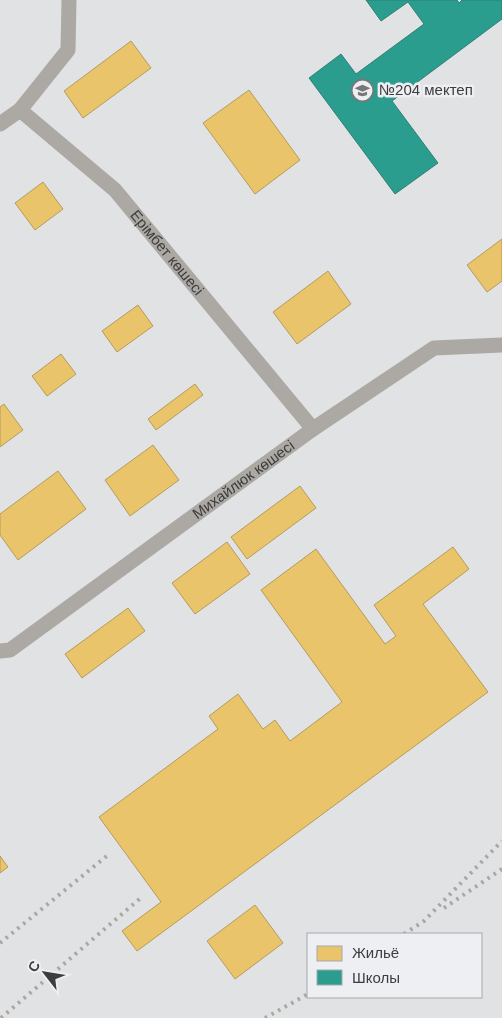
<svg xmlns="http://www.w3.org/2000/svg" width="502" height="1018" font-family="Helvetica,sans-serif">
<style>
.homes{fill:#e9c46a;stroke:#b59c5d}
.schools{fill:#2a9d8f;stroke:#2f8077}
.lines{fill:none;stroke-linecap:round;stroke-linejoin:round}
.street{stroke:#aca8a4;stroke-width:15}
.rail{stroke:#a9a7a6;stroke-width:4;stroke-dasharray:2.5 5;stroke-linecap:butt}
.labels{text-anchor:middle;stroke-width:5;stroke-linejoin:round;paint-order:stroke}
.poi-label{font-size:15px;fill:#3c3d3e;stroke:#edeff2;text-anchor:start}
.street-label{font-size:15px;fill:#3c3d3e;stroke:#edeff2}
</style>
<rect width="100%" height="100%" fill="#e0e2e4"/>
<g class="homes">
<polygon points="131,41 151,68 83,118 64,91"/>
<polygon points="249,90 300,160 255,194 203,123"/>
<polygon points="43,182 63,209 35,230 15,203"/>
<polygon points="502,239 502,281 487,292 467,265"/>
<polygon points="328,271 351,304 297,344 273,312"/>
<polygon points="138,305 153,326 117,352 102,331"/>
<polygon points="61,354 76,374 47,396 32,376"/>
<polygon points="195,384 203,395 156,430 148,419"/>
<polygon points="4,404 23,430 0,447 0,407"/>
<polygon points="153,445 179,480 130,516 105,480"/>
<polygon points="58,471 86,509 18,560 0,535 0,514"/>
<polygon points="300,486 316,508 247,559 231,537"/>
<polygon points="227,542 250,574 195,614 172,583"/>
<polygon points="453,547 469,569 423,604 488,692 137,951 122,931 161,902 99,817 218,729 209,716 238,694 263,729 275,720 290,741 342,702 261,590 316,549 385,644 396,636 374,605"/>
<polygon points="128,608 145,631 82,678 65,654"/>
<polygon points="0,856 8,867 0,873"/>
<polygon points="255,905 283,943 235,979 207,941"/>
</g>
<polygon class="schools" points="366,0 457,0 459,3 462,0 502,0 502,19 392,101 438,163 395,194 309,78 341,54 356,74 424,24 408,2 381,21"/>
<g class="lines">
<g class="street">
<polyline points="20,110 68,50 69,0"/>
<path id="s1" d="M 0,124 L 20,110 L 115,190 L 313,429"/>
<path id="s2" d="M 0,651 L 10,650 L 313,429 L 434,348 L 502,345"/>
</g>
<g class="rail">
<polyline points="444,908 502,869"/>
<polyline points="404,934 424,921 502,841"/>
<polyline points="0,943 108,855"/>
<polyline points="1,1018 143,896"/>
<polyline points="265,1018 308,994"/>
</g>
</g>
<defs>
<symbol id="school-ring" viewBox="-11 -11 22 22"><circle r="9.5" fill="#edeff2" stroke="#757778" stroke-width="1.5"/><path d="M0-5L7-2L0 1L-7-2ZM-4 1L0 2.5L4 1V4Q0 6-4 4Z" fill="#757778"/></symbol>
</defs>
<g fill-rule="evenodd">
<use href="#school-ring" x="350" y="78" width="25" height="25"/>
</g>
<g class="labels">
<g class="poi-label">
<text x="379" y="95">№204 мектеп</text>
</g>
<g class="street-label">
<text dy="5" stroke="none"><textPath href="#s1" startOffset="230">Ерімбет көшесі</textPath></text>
<text dy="5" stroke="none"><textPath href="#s2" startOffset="299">Михайлюк көшесі</textPath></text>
</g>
</g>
<rect x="307" y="933" width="175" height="65" fill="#edeff2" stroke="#a6a8aa"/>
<rect x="317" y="946" width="25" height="15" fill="#e9c46a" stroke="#a6a8aa"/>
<text x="352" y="958" font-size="15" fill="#3c3d3e">Жильё</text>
<rect x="317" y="970" width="25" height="15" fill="#2a9d8f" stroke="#a6a8aa"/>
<text x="352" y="983" font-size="15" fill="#3c3d3e">Школы</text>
<g transform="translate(45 973) rotate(301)" stroke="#edeff2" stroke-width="4" paint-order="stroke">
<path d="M0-4L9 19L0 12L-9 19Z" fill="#3c3d3e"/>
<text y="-8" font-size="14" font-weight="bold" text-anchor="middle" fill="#3c3d3e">С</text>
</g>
</svg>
